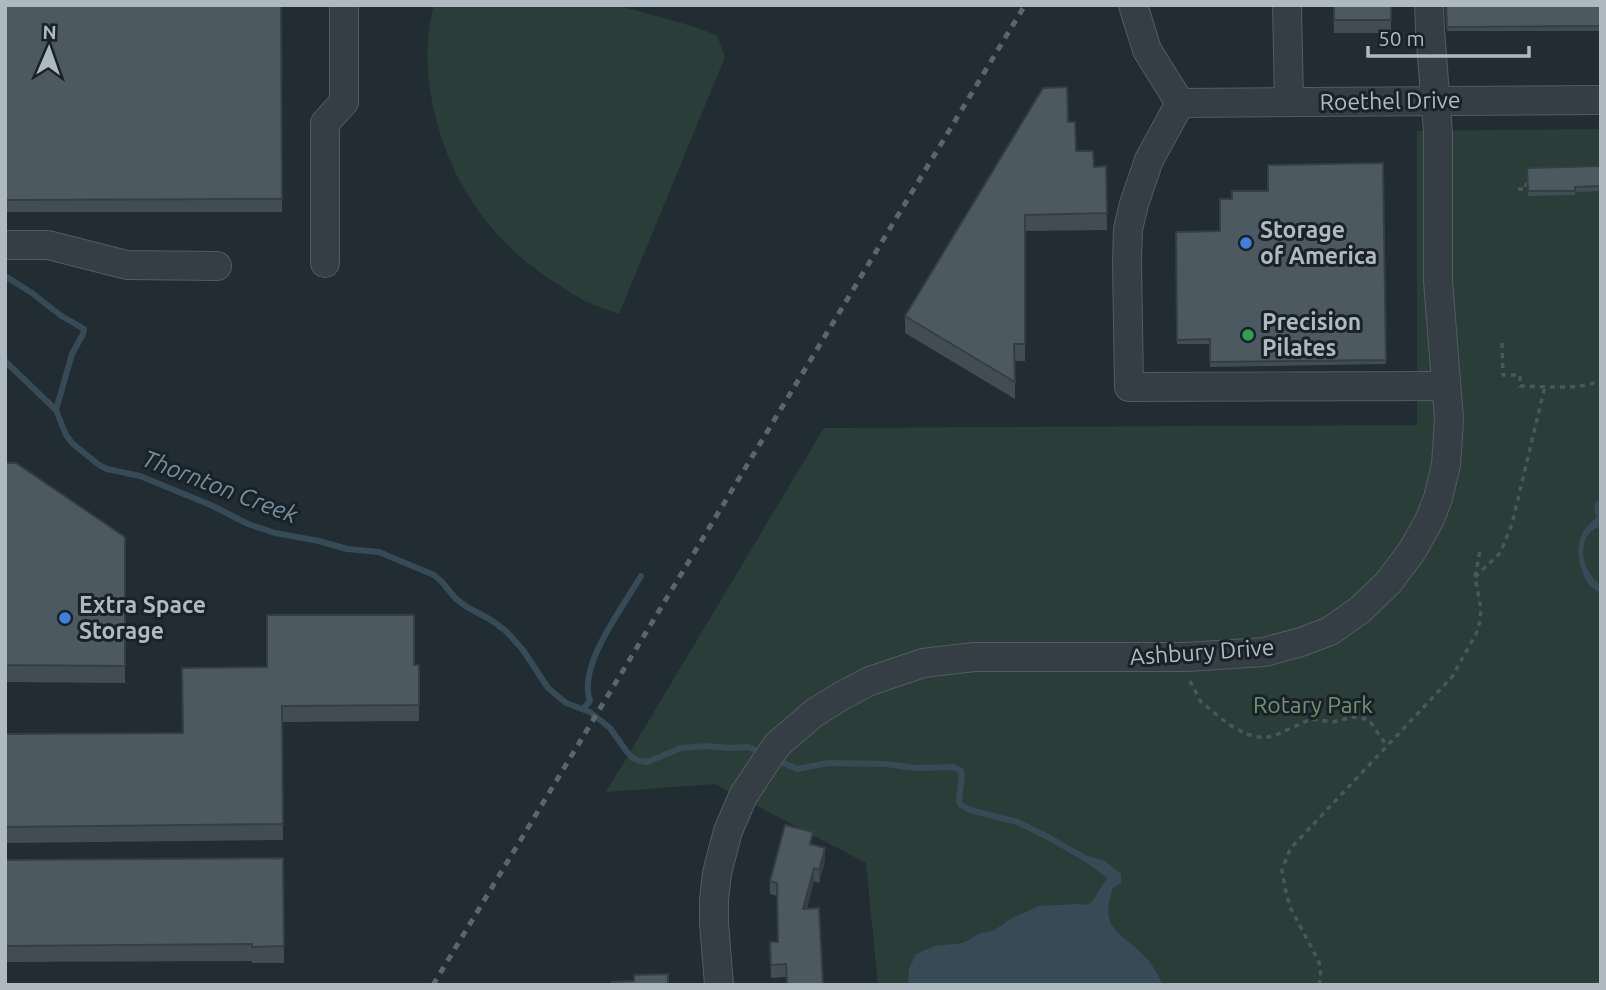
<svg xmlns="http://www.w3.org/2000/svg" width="1606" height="990" font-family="Ubuntu,sans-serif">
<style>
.green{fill:#2b3d39}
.water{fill:#374b57}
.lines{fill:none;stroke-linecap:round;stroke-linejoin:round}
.stream{stroke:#374b57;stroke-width:6}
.minor-casing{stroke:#525b62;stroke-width:30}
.path{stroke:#485757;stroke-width:3.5;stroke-dasharray:5 5;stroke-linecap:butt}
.minor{stroke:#353e44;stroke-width:28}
.rail{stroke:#5b656d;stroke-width:5;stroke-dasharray:7 7;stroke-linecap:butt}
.wall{fill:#424d53}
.shaded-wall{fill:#363e44}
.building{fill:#4d5961;stroke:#363e44;stroke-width:2}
.shop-dot{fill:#3f7fe0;stroke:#1a2228;stroke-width:2.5}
.leisure-dot{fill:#2e9e5b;stroke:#1a2228;stroke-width:2.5}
.labels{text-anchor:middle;stroke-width:6;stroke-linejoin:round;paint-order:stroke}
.street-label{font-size:23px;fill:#afb9c1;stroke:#1a2228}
.poi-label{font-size:23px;font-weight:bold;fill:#afb9c1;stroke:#1a2228;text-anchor:start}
.park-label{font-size:23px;fill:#719373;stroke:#1a2228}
.water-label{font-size:24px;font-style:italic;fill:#738fa0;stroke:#1a2228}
</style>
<rect width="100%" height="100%" fill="#222c33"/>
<g class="green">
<path d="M 434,5 L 616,5 L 685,24 L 717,35 L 725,57 L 619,314 C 609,310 599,307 589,303 C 578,298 567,290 557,284 C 491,242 449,182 433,106 C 426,73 425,37 434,5 Z"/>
<polygon points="1601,129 1601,985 878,985 866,863 715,784 606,792 824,428 1417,425 1417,131"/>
</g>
<g class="water">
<path d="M 1598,500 L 1601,500 L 1601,527 C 1585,529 1580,549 1585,563 C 1588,573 1594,580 1601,586 L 1601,593 C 1596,590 1591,588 1588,583 C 1579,570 1575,548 1582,534 C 1585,527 1592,523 1596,517 L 1594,506 Z"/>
<path d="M 1085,855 L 1105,861 L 1121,874 L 1121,883 L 1113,888 C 1110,897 1106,912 1110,921 C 1114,934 1139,948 1149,961 C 1154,968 1159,977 1163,985 L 908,985 L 909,969 L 916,954 L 935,946 L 963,943 L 981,933 L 993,931 L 1012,918 L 1039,906 L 1077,904 L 1087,905 L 1092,902 L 1107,878 L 1082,859 Z"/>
</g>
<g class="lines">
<g class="stream">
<polyline points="5,276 32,293 60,315 84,329 83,334 72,354 56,410"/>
<polyline points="5,361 56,410 66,435 72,443 99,465 107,469 140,476 213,506 248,524 275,533 319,541 347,549 379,552 434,575 442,582 456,599 467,607 491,620 506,631 523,650 548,688 566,703 590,712 610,728 627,752 633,758 640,761 647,762 681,748 707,746 729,748 748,747 762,753"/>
<path d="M 583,709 L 590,701 C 577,666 623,607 641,576"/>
<path d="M 775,759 L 797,769 L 828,763 L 885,764 L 916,768 L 954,767 L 961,771 C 963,781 959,791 959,801 L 961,805 L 970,810 L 1017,822 L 1048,837 L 1090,861"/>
</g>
<defs>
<g id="minor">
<polyline points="1133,5 1147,50 1180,103"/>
<polyline points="1287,5 1289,102"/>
<polyline points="1180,103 1149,160 1134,204 1128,229 1127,261 1129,387 1446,386"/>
<polyline points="1180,103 1601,100"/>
<polyline points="5,245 48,245 127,265 217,266"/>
<polyline points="325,263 325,123 344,102 344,5"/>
<polyline points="719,985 714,923 714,900 717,873 728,831 743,796 770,755 778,744 814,713 843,695 870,681 923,663 974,657 1186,657 1264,652 1301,642 1330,631 1361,609 1388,583 1412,551 1430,519 1438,498 1446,465 1449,419 1438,281 1438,133 1430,30 1429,5"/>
</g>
</defs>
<use href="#minor" class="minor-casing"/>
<g class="path">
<polyline points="1518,189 1526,189 1526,184 1527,184"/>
<path d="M 1502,343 L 1503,375 L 1520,375 L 1520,386 C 1543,386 1580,391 1601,380"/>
<polyline points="1475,577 1500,553 1512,524 1545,386"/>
<polyline points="1190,681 1201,702 1228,724 1246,734 1264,738 1276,735 1311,719 1333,722 1353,717 1362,718 1369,720 1387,746"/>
<polyline points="1319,985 1321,976 1319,962 1290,907 1285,888 1282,870 1290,849 1452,677 1477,632 1480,621 1481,609 1475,577 1480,551"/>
</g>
<use href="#minor" class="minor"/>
<polyline class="rail" points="433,985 1025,5"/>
</g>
<g class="wall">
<polygon points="5,5 281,5 282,212 5,212"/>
<polygon points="1333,5 1391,5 1391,33 1334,33"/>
<polygon points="1446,5 1601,5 1601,31 1447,31"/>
<polygon points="1068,122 1076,151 1094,167 1106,166 1107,230 1025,231 1025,361 1015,361 1015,399 905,333 905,316"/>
<polygon points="1383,163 1386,364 1210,367 1210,344 1177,344 1176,232 1220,231 1232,199"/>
<polygon points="1601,166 1601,191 1575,192 1575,195 1528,196 1527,168"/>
<polygon points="5,463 125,537 125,683 5,682"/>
<polygon points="414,665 419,665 419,721 283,722 283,840 5,843 5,734 182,733"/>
<polygon points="813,845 825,860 819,883 814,881 807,908 823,985 786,985 786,977 771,978 770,942 778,942 777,896 770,894 770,881"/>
<polygon points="283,858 284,963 252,963 252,961 5,962 5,860"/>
</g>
<g class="shaded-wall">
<polygon points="825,848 825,860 819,883 819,870"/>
<polygon points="814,868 814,881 803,921 803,909"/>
</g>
<g class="building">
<polygon points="5,5 281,5 282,199 5,200"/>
<rect x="1334" y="5" width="57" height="15"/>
<polygon points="1446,5 1601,5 1601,26 1447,27"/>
<polygon points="1067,87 1068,122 1075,122 1076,151 1093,151 1094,167 1106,166 1107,213 1025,215 1025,344 1014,344 1015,382 905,316 1043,88"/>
<polygon points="1383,163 1386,360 1210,362 1210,339 1177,340 1176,232 1220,231 1220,199 1232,199 1232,191 1268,191 1268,165"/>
<polygon points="1601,166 1601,186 1575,187 1575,191 1528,191 1527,168"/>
<polygon points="5,463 16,463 125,537 125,666 5,665"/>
<polygon points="267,615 414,615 414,665 419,665 419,705 282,706 283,824 5,827 5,734 183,733 182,668 267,667"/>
<polygon points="785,825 813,832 810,844 825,848 819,870 814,868 803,909 819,908 823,985 787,985 786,964 771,965 770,942 778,942 777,883 770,881"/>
<polygon points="283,858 284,946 252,947 252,944 5,946 5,860"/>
<polygon points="668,974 668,985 611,985 611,982 634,981 634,975"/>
</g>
<g class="shop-dot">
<circle cx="1246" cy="243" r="7"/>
<circle cx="65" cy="618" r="7"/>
</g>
<circle class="leisure-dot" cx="1248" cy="335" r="7"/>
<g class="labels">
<g class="street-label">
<text transform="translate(1390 101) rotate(-1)" y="8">Roethel Drive</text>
<text transform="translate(1202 652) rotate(-4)" y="8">Ashbury Drive</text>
</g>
<g class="poi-label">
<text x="1260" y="238">Storage<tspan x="1260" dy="26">of America</tspan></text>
<text x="1262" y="330">Precision<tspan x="1262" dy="26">Pilates</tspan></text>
<text x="79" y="613">Extra Space<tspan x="79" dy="26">Storage</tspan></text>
</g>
<g class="park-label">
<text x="1313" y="713">Rotary Park</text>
</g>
<g class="water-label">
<text transform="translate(220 487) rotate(21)" y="8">Thornton Creek</text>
</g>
</g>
<rect width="1606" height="990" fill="none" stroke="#afb9c1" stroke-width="14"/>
<g transform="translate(49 49) rotate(2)" stroke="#1a2228" stroke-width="5" paint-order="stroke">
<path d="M0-5L12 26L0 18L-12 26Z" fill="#afb9c1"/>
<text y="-10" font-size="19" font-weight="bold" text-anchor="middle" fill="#afb9c1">N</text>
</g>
<path d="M1368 46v10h161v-10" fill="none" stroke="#afb9c1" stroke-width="3.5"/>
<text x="1378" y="46" font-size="21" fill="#afb9c1" stroke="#1a2228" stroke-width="5" paint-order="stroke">50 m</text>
</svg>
